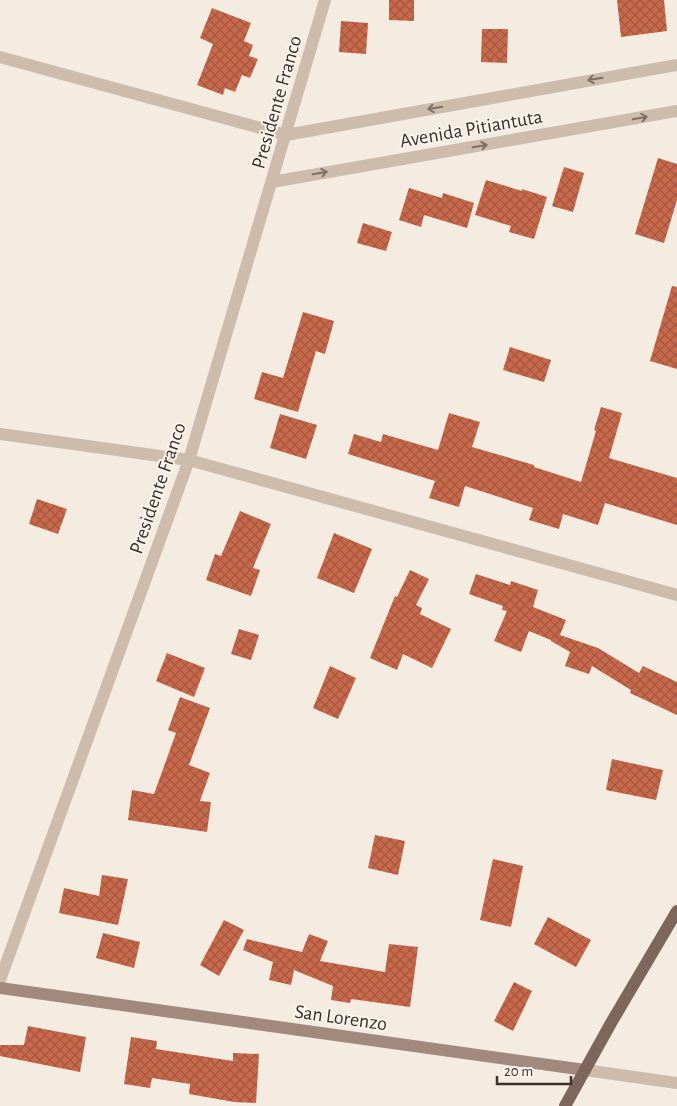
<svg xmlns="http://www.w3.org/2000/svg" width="677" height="1106" font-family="'Alegreya Sans',sans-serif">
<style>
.building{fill:url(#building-cross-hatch)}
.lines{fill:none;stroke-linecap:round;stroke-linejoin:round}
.street{stroke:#cdbbac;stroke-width:12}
.secondary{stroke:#a18a7d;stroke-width:12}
.primary{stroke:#7d675c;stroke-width:12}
.oneway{stroke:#7d6f65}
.labels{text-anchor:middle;stroke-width:4;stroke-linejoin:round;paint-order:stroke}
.street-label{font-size:20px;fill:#3b302b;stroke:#fbf5ee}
</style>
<defs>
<pattern id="building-cross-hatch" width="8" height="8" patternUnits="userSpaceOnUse" patternTransform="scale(1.25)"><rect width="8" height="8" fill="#c8694b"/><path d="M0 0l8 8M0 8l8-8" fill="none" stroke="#a4573f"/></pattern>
</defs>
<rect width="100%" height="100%" fill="#f4ebe1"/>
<g class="building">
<polygon points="389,0 414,0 414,21 389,20"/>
<polygon points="617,0 664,0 667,31 621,37"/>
<polygon points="212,8 251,23 244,41 253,45 249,56 258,59 250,78 242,75 235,92 225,88 223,95 197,85 213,44 200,38"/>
<polygon points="341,21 368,23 366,54 339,52"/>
<polygon points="482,29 508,29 507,63 481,62"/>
<polygon points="658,158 677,164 677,200 664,243 635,234"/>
<polygon points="564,167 584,173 573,212 552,206"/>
<polygon points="486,180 522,191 522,189 547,197 534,239 509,232 511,226 475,215"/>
<polygon points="409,188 442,198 443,193 474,203 467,228 424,215 421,227 399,220"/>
<polygon points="363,223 392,232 386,251 357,243"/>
<polygon points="672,286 677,287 677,369 650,361"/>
<polygon points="303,312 334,321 325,354 316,351 298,412 254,399 262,372 283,378"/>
<polygon points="510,347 551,360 544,382 503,370"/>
<polygon points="601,407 622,413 609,458 677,478 677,525 605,503 598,525 563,514 559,529 529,520 533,508 465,486 459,507 429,498 435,481 348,454 354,434 381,442 383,434 438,450 449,413 480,422 472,447 534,465 534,467 581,482 596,431 594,430"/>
<polygon points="280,414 317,425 306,459 270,448"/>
<polygon points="37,499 67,509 58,534 29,524"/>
<polygon points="240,511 271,524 253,568 260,570 251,596 206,580 215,554 221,556"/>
<polygon points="334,533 372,549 354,593 317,578"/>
<polygon points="410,570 429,579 416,605 422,608 420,614 451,629 432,668 403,654 397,670 370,658 395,596 397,597"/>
<polygon points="476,574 510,585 511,581 538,590 533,607 566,620 560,635 598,648 639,673 643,666 677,682 677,715 630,693 631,690 592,666 589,674 565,666 570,652 551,641 551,640 529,631 521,652 494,641 507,611 502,610 503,606 469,594"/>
<polygon points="239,629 259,635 251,660 231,654"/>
<polygon points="167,653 205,668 194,697 156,681"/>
<polygon points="330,666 356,678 338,719 313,708"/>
<polygon points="180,697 210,708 189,765 210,773 200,801 211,802 207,832 128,820 132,790 154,794 176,733 168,730"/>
<polygon points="612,759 663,770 656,800 606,790"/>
<polygon points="375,835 405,841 398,875 368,868"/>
<polygon points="493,859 523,866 511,927 480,920"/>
<polygon points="102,875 128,879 118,925 59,913 64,888 99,896"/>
<polygon points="548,917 591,940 576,967 534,944"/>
<polygon points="224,920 244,930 219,976 200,965"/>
<polygon points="103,933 140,942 134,968 96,958"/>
<polygon points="309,934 328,941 320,961 385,972 389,944 418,947 410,1007 351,999 350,1003 331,1000 333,986 294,970 291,985 269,980 273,962 243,950 247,939 302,952"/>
<polygon points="514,982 532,991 513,1031 494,1021"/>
<polygon points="28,1026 86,1037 80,1072 0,1056 0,1045 24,1045"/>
<polygon points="131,1037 157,1041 156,1049 233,1061 233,1053 259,1054 256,1103 234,1102 189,1094 190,1084 152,1078 150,1088 124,1084"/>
</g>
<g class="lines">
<g class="street">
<polyline points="0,57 286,135 677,65"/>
<polyline points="272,182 677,111"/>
<polyline points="0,434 189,460 677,595"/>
<polyline points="0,980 189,460 325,0"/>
<polyline points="585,1070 677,1083"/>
</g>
<polyline class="secondary" points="0,988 585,1070"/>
<polyline class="primary" points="565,1106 611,1023 677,911"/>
</g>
<defs><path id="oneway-shaft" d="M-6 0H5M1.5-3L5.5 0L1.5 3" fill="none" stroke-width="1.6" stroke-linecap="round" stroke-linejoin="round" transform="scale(1.25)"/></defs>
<g class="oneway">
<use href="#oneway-shaft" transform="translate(595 79) rotate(170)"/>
<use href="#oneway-shaft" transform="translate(435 108) rotate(170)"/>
<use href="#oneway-shaft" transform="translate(640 118) rotate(-10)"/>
<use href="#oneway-shaft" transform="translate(480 146) rotate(-10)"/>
<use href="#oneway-shaft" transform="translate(320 173) rotate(-10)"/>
</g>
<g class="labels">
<g class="street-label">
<text transform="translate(276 102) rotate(-74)" y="7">Presidente Franco</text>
<text transform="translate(471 128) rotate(-10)" y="7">Avenida Pitiantuta</text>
<text transform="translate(157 488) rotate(-71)" y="7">Presidente Franco</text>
<text transform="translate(341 1017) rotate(8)" y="7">San Lorenzo</text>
</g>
</g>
<path d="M497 1076v8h74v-8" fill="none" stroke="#3b302b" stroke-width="2.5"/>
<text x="504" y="1076" font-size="15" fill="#3b302b" stroke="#fbf5ee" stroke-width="4" paint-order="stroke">20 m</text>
</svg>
